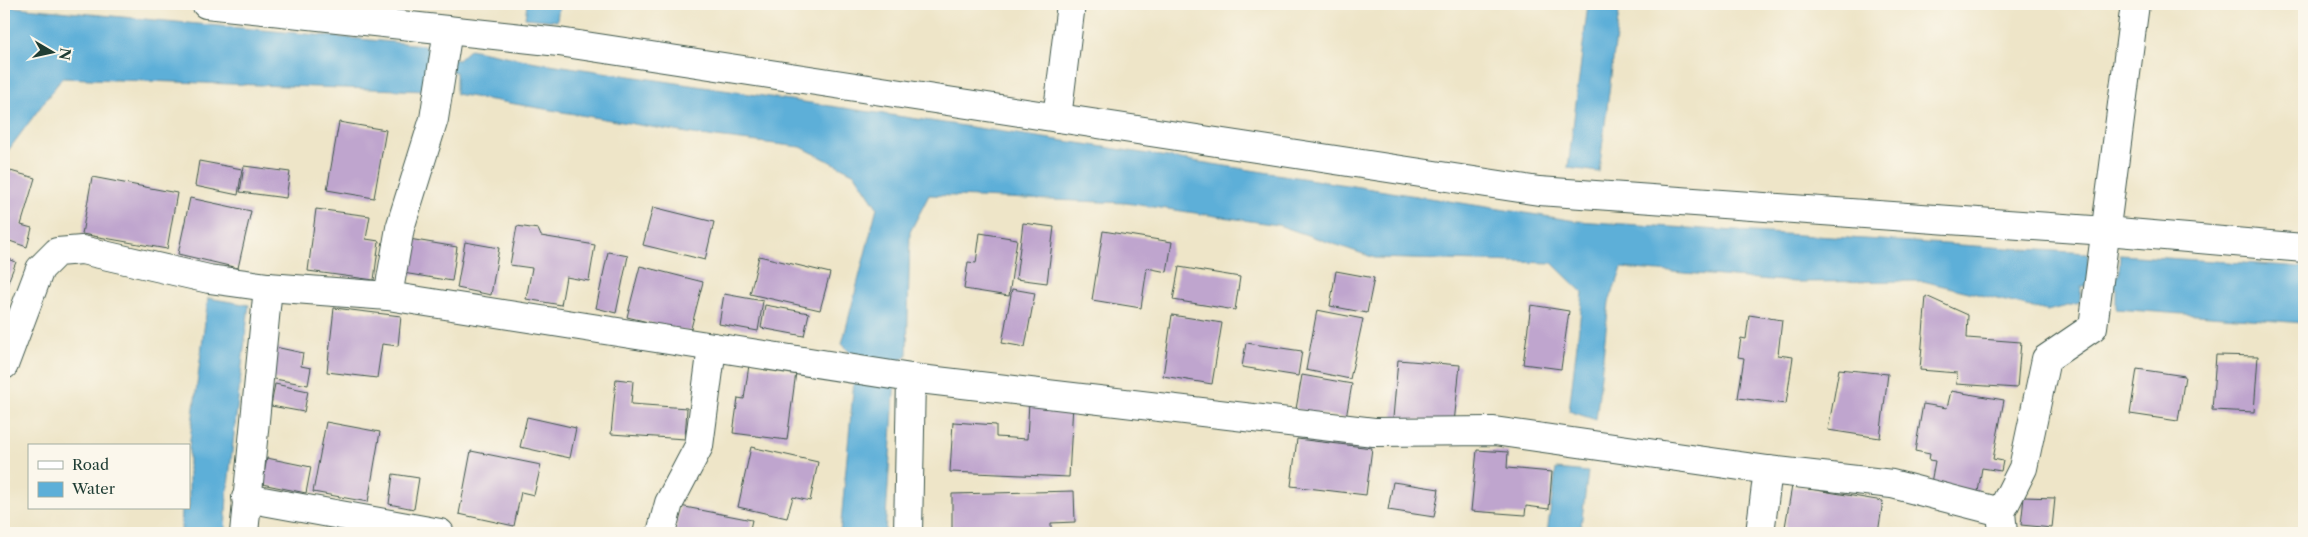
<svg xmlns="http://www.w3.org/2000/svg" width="2308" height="537" font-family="'Libre Caslon Text',serif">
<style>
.water{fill:#5dafd8;stroke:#3e7686}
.building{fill:#bfa5ce}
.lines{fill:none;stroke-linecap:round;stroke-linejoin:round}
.minor-casing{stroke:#3e564a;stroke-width:30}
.minor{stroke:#fff;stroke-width:28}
</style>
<rect width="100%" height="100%" fill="#fbf7ec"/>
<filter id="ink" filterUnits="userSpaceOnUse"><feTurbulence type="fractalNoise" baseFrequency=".02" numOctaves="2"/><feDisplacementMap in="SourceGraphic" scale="10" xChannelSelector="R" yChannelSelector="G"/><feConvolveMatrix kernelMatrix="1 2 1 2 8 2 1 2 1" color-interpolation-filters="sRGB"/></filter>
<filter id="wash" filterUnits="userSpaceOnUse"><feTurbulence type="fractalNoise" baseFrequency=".0096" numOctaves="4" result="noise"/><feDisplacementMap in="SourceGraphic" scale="20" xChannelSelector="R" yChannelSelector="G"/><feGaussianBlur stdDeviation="1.12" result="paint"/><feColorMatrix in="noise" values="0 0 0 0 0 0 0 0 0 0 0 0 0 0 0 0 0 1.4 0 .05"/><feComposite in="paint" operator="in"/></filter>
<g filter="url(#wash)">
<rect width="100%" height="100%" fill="#eee5c8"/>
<g class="water">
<polygon points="527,4 559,4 557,21 525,18"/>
<polygon points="1588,4 1620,4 1599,172 1568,168"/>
<polygon points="4,6 424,45 434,58 458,60 470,49 536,62 1091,145 1576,221 2088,253 2088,274 2119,275 2120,255 2304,267 2304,323 2116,309 2116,288 2081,286 2080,303 2047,311 1923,281 1795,282 1622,268 1609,302 1596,420 1569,411 1583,293 1552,263 1375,258 1278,225 1126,203 929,195 910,232 907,356 896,363 885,533 840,533 856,359 842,344 877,207 855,174 801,147 699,135 456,94 456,72 433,70 428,91 62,78 4,156"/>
<polygon points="208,298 249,305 227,495 225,533 181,533 182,508 189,508 189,447"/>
<polygon points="1556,469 1588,472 1580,533 1547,533"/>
</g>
<g id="blocks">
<g class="building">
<polygon points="339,122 386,130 374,198 327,190"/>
<polygon points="199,161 242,169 238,195 195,186"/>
<polygon points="244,166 290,172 286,198 240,192"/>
<polygon points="7,170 35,178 21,225 32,228 27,247 4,239 4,173"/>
<polygon points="92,177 177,193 167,249 82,234"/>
<polygon points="190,198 251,211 238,268 178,254"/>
<polygon points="653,207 714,222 705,260 643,245"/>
<polygon points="316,209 370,216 366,239 379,241 374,280 308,271"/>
<polygon points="1023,223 1054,227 1047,283 1016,279"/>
<polygon points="517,226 538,229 541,236 595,245 589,281 566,277 561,305 526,299 532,268 510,265"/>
<polygon points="1103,231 1172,242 1167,272 1147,268 1141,308 1092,300"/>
<polygon points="980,233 1017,239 1009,296 964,289 968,262 976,263"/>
<polygon points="409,239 457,247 452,281 403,273"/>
<polygon points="465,242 499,248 491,295 457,288"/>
<polygon points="608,252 628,256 616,313 596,308"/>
<polygon points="759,256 830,273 820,310 750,294"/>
<polygon points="4,257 16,262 4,292"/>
<polygon points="640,266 703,282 690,332 627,317"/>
<polygon points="1179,267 1240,277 1235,310 1173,300"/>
<polygon points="1336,271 1374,278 1367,313 1330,306"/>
<polygon points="1012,289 1035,293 1025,347 1002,343"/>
<polygon points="724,294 763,301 758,331 719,324"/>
<polygon points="1926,296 1968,315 1967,338 2021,342 2017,388 1956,384 1957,373 1920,370"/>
<polygon points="765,305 809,313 804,336 761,328"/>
<polygon points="1531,305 1569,311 1561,369 1523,364"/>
<polygon points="334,308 401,316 398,346 382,344 377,378 327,372"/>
<polygon points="1317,310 1363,319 1350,379 1306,370"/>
<polygon points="1172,315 1222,323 1212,384 1163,376"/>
<polygon points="1749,315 1782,320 1778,355 1793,357 1786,404 1738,398 1744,358 1738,357 1741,338 1746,339"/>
<polygon points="1246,343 1302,351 1298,376 1242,367"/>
<polygon points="275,347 303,353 301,366 311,368 308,385 269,378"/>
<polygon points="2216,355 2258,356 2254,412 2212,410"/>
<polygon points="1398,360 1460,365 1454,423 1393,418"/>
<polygon points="749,365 796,372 787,440 733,433 738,398 744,399"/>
<polygon points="1839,369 1888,374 1880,438 1828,430"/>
<polygon points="2137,369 2185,376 2178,421 2130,414"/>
<polygon points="1302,375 1352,384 1346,418 1296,409"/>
<polygon points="616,379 633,381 631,404 687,408 685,439 611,434"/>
<polygon points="275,384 308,391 304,412 271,406"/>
<polygon points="1951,391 2004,400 1993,459 2003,461 2001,471 1982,468 1978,492 1931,483 1935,461 1929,460 1930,454 1915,451 1923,404 1947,408"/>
<polygon points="1029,402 1073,404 1069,477 950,472 953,422 996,425 996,437 1027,439"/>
<polygon points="527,417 576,428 570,458 520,447"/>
<polygon points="326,422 380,432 368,502 313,492"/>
<polygon points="1297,439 1372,448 1366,495 1291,486"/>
<polygon points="751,447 818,462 810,501 793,497 787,518 738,507"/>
<polygon points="1477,450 1508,452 1507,468 1552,472 1549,509 1526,506 1525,515 1471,511"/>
<polygon points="471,451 541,465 534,495 521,492 514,526 459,514"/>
<polygon points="267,458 311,467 306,493 262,484"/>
<polygon points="393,474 419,478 414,509 389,504"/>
<polygon points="1393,482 1439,489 1434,517 1388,510"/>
<polygon points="1792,486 1883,501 1878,533 1784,533"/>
<polygon points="1074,491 1075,522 1051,523 1051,533 952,533 952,494"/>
<polygon points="2024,497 2055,498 2052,528 2021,525"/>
<polygon points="680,506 752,520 749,533 675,533"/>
</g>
</g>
</g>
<g filter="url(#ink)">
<use href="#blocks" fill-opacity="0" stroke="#3e564a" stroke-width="1"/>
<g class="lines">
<defs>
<g id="minor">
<polyline points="206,4 559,42 1539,191 2106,231 2304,248"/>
<polyline points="1057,118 1071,4"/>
<polyline points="388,296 400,228 434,119 448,30"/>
<polyline points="4,365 40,269 57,252 82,250 209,279 268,287 388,296 911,378 1374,432 1494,431 1768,470 1892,484 2001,512"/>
<polyline points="246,498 440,533"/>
<polyline points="244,533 268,287"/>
<polyline points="661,533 669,503 699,446 712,347"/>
<polyline points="908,533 911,378"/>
<polyline points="1760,533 1768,470"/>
<polyline points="2003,533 2001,512 2023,468 2046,359 2093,327 2135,4"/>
</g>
</defs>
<use href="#minor" class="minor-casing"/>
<use href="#minor" class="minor"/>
</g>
</g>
<rect width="2308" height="537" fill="none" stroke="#fbf7ec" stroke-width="20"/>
<rect x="28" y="444" width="162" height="65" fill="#fbf7ec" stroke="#a3ada2"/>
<rect x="38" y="461" width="25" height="8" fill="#ffffff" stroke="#a3ada2"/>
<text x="72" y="470" font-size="15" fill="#1f3d34">Road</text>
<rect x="38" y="482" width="25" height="15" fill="#5dafd8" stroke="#a3ada2"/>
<text x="72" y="494" font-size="15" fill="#1f3d34">Water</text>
<g transform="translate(52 52) rotate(99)" stroke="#fbf7ec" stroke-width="4" paint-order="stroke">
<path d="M0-4L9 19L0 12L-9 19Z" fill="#1f3d34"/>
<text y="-8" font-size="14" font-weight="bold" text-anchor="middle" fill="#1f3d34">N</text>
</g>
</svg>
